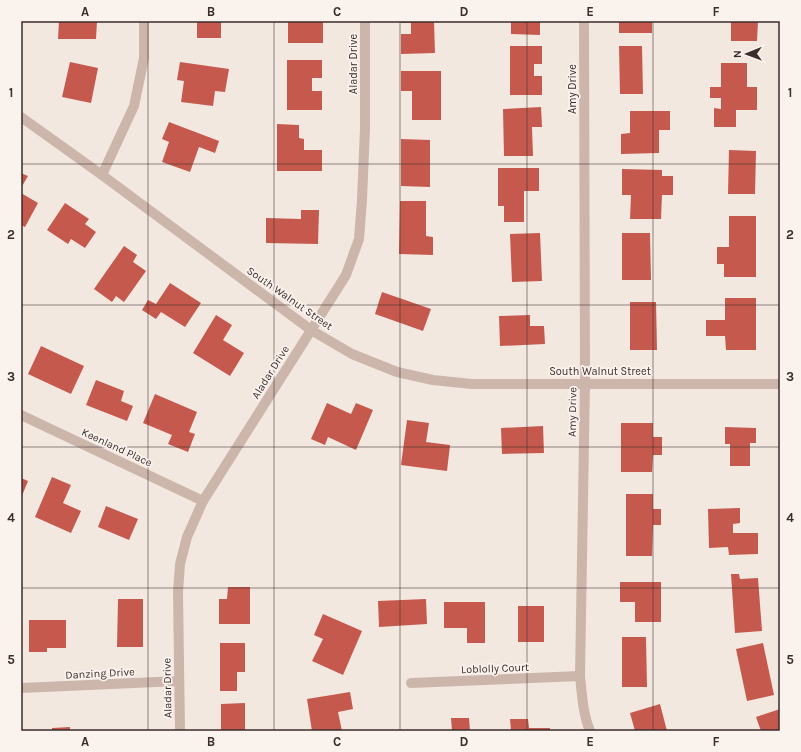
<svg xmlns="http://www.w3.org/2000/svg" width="801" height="752" font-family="Karla,sans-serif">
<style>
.building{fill:#c5594d}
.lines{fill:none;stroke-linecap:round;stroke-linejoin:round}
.minor{stroke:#ccb6ac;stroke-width:10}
.grid{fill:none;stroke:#3a2d2b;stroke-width:1;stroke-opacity:0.55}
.labels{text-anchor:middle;stroke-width:3.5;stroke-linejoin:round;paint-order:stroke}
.street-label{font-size:11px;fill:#3a2d2b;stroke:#faf2ed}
.neatline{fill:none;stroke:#3a2d2b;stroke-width:1.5}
.grid-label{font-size:13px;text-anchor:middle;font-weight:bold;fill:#3a2d2b}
</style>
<rect width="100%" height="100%" fill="#f3e8e0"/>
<g class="building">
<polygon points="59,21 97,21 96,39 58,39"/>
<rect x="197" y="21" width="24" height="17"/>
<rect x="288" y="21" width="35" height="22"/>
<polygon points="401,21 434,21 435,53 401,54 401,34 411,34 411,23 401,23"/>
<polygon points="511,21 540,21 540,35 511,34"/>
<rect x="619" y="21" width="33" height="12"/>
<polygon points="731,21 758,21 757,41 731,41"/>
<polygon points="510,46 542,46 542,64 534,64 534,76 542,76 542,95 510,95"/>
<polygon points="619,46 642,46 643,94 620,94"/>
<polygon points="287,60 322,60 322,78 312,78 312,91 322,91 322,110 287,110"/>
<polygon points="70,62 98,68 91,103 62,97"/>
<polygon points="180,62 229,69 225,92 215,91 213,106 181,102 184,81 177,80"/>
<polygon points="721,63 747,63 747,87 757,87 757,110 736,110 736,127 714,127 714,108 721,109 721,98 710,98 710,87 721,87"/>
<polygon points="401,71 441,71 441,120 412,120 412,91 401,91"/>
<polygon points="541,107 542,127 532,127 533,156 504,156 503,109"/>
<polygon points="630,111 670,111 670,130 659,130 659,153 621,154 621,134 630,133"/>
<polygon points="169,122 219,141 215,153 199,147 190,172 162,162 169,142 162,139"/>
<polygon points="277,124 299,125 299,138 304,139 304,150 322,150 322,171 277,171"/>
<polygon points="401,139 430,140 430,187 401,186"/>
<polygon points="729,150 756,151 755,194 728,194"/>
<polygon points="498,168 539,168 539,191 524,191 524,222 504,222 504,206 498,206"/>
<polygon points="622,169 662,170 662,176 673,176 673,195 662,195 661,219 630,219 631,195 622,195"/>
<polygon points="21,173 28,176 21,188"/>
<polygon points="21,193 38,203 25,227 21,225"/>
<polygon points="400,201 426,201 426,236 433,237 433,255 399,254"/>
<polygon points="65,203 89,219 85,224 96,232 85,248 71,239 68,244 47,230"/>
<polygon points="301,210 319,210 318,244 266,243 266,218 301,219"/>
<polygon points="729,216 756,216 756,277 724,277 724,264 717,264 717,247 729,247"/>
<polygon points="540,233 542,281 512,282 510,234"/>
<polygon points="622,233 650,233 651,280 622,280"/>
<polygon points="124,246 137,255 133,262 146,271 124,302 116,296 112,302 94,289"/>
<polygon points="170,283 201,303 185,327 161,312 156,319 142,310 148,300 156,304"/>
<polygon points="382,292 431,309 423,331 375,314"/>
<polygon points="725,298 756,298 756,350 726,350 725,336 706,336 706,320 725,320"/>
<polygon points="630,302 656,302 657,350 630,350"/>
<polygon points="216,315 232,325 223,340 244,353 230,376 193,353"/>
<polygon points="530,315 530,326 544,326 545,344 500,346 499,316"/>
<polygon points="41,346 84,366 71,394 28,374"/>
<polygon points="96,380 124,391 121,401 133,406 127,421 86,405"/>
<polygon points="155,394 197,412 189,432 195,434 188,452 168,444 172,435 143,423"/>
<polygon points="327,403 351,414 356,403 373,410 356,450 328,437 325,445 311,439"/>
<polygon points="407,420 429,423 426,442 450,445 447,471 401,465"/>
<polygon points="621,423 653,423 653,437 662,437 662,455 653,455 652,472 621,472"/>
<polygon points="543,426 544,453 502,454 501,428"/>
<polygon points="725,427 756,428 756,443 750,443 750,466 730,466 730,444 725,444"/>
<polygon points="52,477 71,485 63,503 81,511 71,533 35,517"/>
<polygon points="21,478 28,481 21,498"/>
<polygon points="626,494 653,494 653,509 661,509 661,525 653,525 652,556 626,556"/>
<polygon points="106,506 138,519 129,540 98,527"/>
<polygon points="740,508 740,523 733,524 733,533 758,533 758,554 729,555 728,547 709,548 708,509"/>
<polygon points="731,574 739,574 740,579 758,578 762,631 735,633"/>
<polygon points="620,582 661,582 661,622 635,622 635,602 620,602"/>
<polygon points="228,587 250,587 250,624 219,624 219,599 227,599"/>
<polygon points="118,599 143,599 143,647 117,647"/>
<polygon points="426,599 427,624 379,627 378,601"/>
<polygon points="444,602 485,602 485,643 467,643 467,628 444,628"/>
<rect x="518" y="606" width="26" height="36"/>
<polygon points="323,614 362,631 343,675 312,661 323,639 314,635"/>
<polygon points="29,620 66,620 66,648 47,648 47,652 29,652"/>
<polygon points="622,637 646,637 647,687 622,687"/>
<polygon points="220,643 245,643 245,672 237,672 237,691 220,691"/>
<polygon points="763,643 774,695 747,701 736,649"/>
<polygon points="350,692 353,709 338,712 342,731 312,731 307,699"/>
<polygon points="245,703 245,731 221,731 221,704"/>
<polygon points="660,704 667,731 635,731 630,713"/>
<polygon points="780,709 780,731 761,731 756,717"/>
<polygon points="451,718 469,718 470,731 452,731"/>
<polygon points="510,719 528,719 529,728 550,728 550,731 511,731"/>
<polygon points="70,727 70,731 52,731 52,728"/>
</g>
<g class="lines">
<g class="minor">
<path d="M 584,21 L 585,383 L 580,676 C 582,695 583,714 590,731"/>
<polyline points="21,117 102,175 311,330 352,354 397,372 433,380 472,384 780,384"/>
<polyline points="102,175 134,106 144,58 144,21"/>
<polyline points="21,415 203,501"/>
<polyline points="411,683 580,676"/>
<polyline points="21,688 179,681"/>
<polyline points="180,731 178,592 180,564 187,537 203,501 346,275 359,239 362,200 365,129 365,21"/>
</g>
</g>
<path class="grid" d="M 148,21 L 148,731M 274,21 L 274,731M 400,21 L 400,731M 527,21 L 527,731M 653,21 L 653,731M 21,164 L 780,164M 21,305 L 780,305M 21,447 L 780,447M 21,588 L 780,588"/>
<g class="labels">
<g class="street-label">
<text transform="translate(353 64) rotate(-90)" y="4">Aladar Drive</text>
<text transform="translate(572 89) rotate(-90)" y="4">Amy Drive</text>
<text transform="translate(290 298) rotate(35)" y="4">South Walnut Street</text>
<text x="600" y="375">South Walnut Street</text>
<text transform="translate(270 372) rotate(-58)" y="4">Aladar Drive</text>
<text transform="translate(572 412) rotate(-89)" y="4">Amy Drive</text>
<text transform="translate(117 447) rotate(25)" y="4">Keenland Place</text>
<text transform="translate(495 668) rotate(-2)" y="4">Loblolly Court</text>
<text transform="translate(100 673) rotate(-3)" y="4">Danzing Drive</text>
<text transform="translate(167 688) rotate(-91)" y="4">Aladar Drive</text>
</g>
</g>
<rect width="801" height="752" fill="none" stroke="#faf2ed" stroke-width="44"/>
<g transform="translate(747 54) rotate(269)" stroke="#faf2ed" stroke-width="3" paint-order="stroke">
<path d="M0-3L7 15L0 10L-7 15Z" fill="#3a2d2b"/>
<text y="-6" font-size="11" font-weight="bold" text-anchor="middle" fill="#3a2d2b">N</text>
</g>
<rect x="22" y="22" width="757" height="708" class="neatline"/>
<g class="grid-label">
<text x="85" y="16">A</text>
<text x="211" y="16">B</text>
<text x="337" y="16">C</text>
<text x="464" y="16">D</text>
<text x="590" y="16">E</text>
<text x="716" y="16">F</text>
<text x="11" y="97">1</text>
<text x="790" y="97">1</text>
<text x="11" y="239">2</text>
<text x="790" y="239">2</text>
<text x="11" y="381">3</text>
<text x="790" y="381">3</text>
<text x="11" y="522">4</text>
<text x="790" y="522">4</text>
<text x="11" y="664">5</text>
<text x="790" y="664">5</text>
<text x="85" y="746">A</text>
<text x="211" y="746">B</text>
<text x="337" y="746">C</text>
<text x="464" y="746">D</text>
<text x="590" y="746">E</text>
<text x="716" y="746">F</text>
</g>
</svg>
